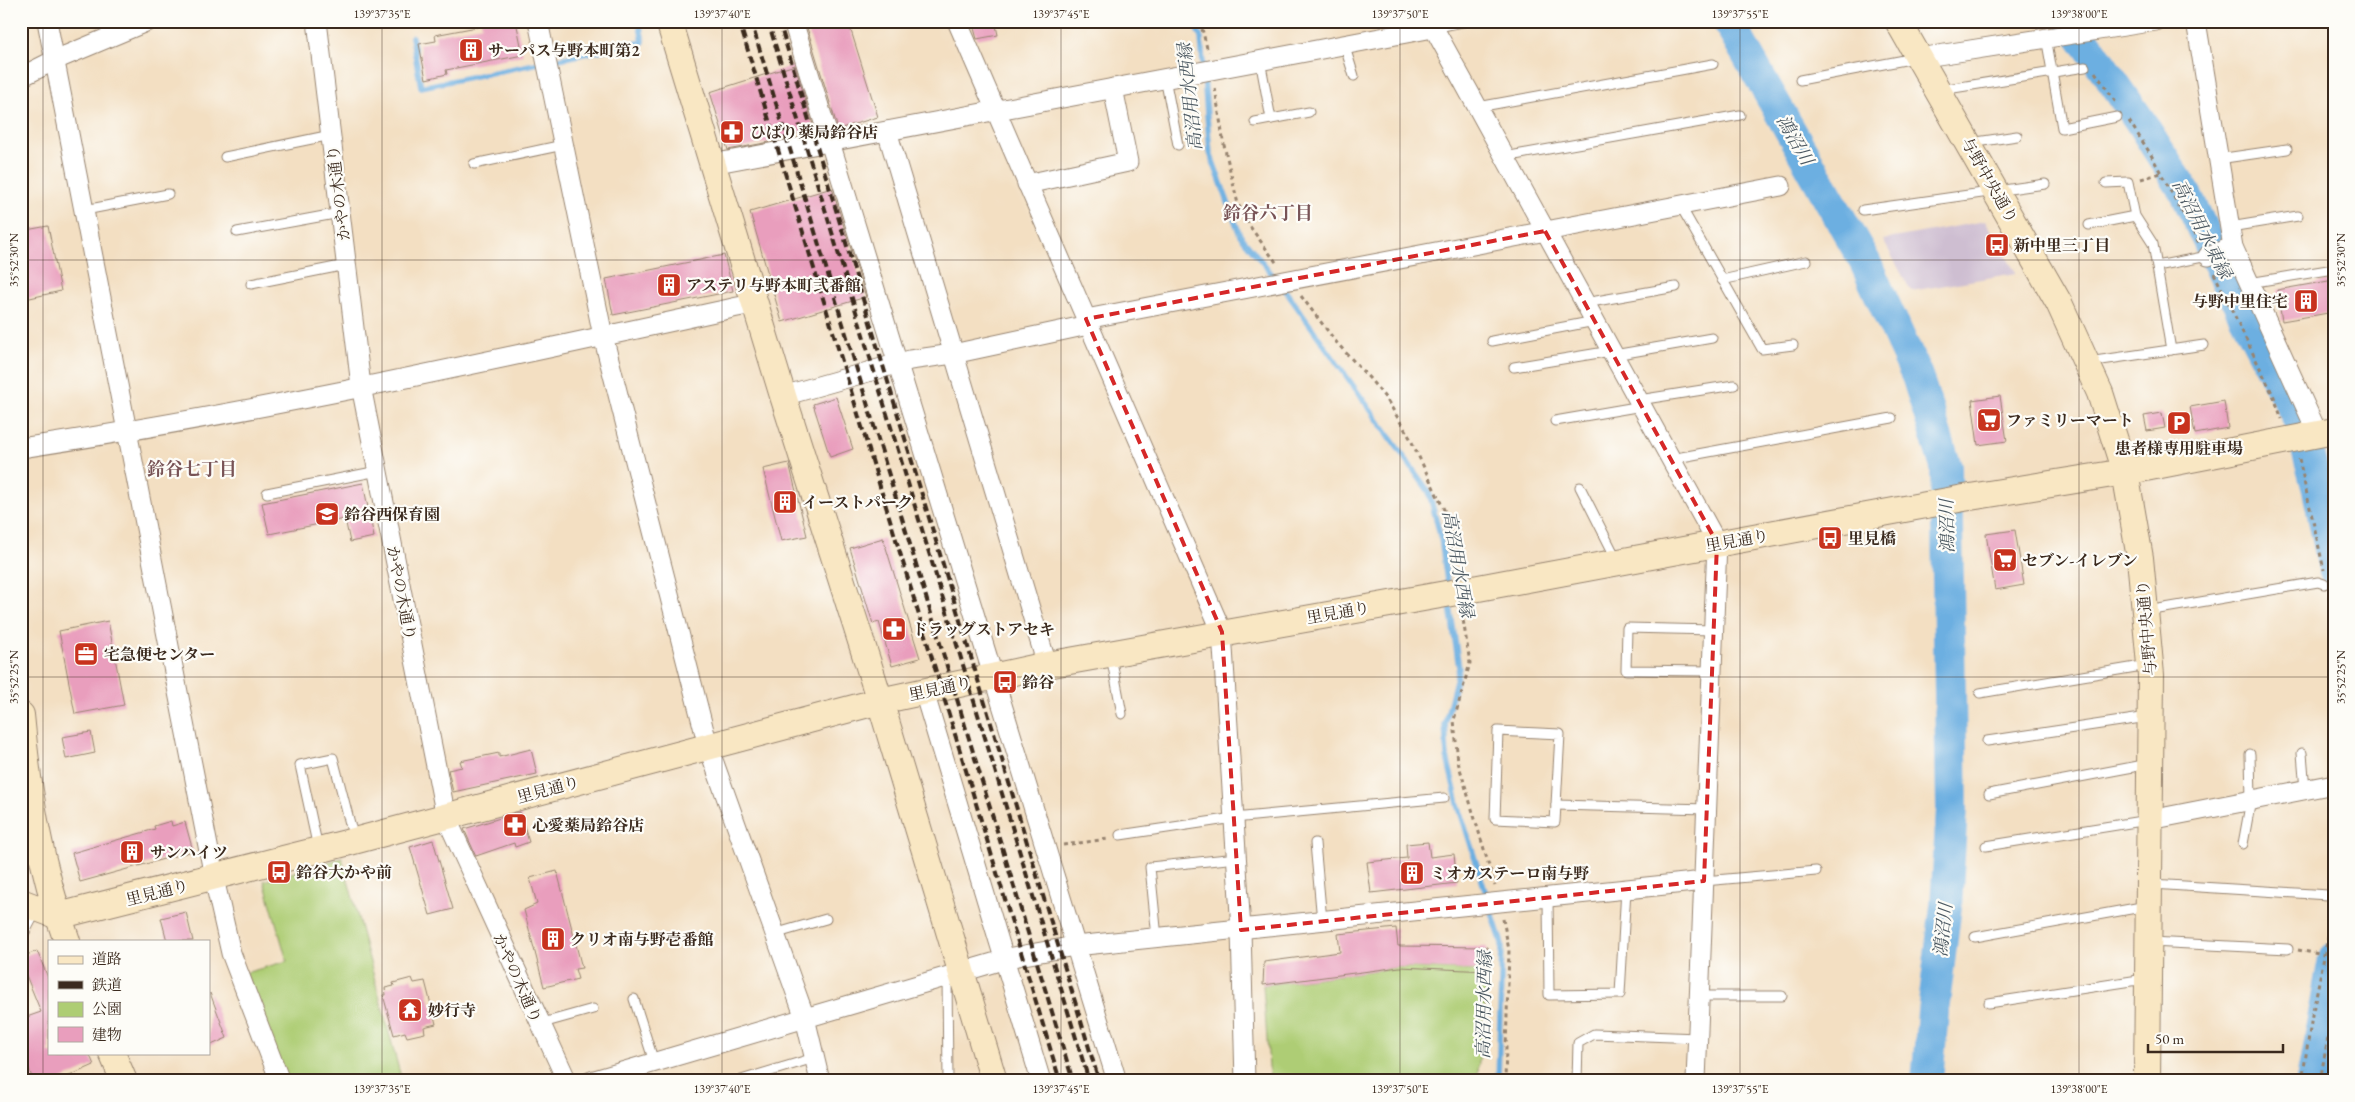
<svg xmlns="http://www.w3.org/2000/svg" width="2355" height="1102" font-family="'EB Garamond','Noto Serif JP',serif">
<style>
.industrial{fill:#cebed1}
.green{fill:#aecd74;stroke:#747c49}
.lines{fill:none;stroke-linecap:round;stroke-linejoin:round}
.stream{stroke:#6cafe1;stroke-width:5.5}
.river{stroke:#6cafe1;stroke-width:32}
.building{fill:#e99ebd}
.lane-casing{stroke:#978470;stroke-width:11}
.street-casing{stroke:#978470;stroke-width:21}
.secondary-casing{stroke:#978470;stroke-width:28}
.path{stroke:#978470;stroke-width:3;stroke-dasharray:4 4;stroke-linecap:butt}
.lane{stroke:#fff;stroke-width:9}
.street{stroke:#fff;stroke-width:19}
.secondary{stroke:#f9e7c3;stroke-width:26}
.rail{stroke:#3b2a1e;stroke-width:4;stroke-dasharray:8 4;stroke-linecap:butt}
.marked{fill:none;stroke:#d62828;stroke-width:4;stroke-dasharray:10 6;stroke-linejoin:round}
.ticks{fill:none;stroke:#3b2a1e;stroke-width:1;stroke-opacity:0.45}
.labels{text-anchor:middle;stroke-width:4.5;stroke-linejoin:round;paint-order:stroke}
.poi-label{font-size:16px;font-weight:bold;fill:#3b2a1e;stroke:#fdfcf7;text-anchor:start}
.street-label{font-size:16px;fill:#3b2a1e;stroke:#fdfcf7}
.water-label{font-size:18px;font-style:italic;fill:#4c5962;stroke:#fdfcf7}
.neighbourhood-label{font-size:18px;font-weight:bold;fill:#785356;stroke:#fdfcf7}
.neatline{fill:none;stroke:#3b2a1e;stroke-width:2}
.ticks-label{font-size:12px;text-anchor:middle;fill:#3b2a1e}
</style>
<rect width="100%" height="100%" fill="#fdfcf7"/>
<filter id="ink" filterUnits="userSpaceOnUse"><feTurbulence type="fractalNoise" baseFrequency=".02" numOctaves="2"/><feDisplacementMap in="SourceGraphic" scale="10" xChannelSelector="R" yChannelSelector="G"/><feConvolveMatrix kernelMatrix="1 2 1 2 8 2 1 2 1" color-interpolation-filters="sRGB"/></filter>
<filter id="wash" filterUnits="userSpaceOnUse"><feTurbulence type="fractalNoise" baseFrequency=".0096" numOctaves="4" result="noise"/><feDisplacementMap in="SourceGraphic" scale="20" xChannelSelector="R" yChannelSelector="G"/><feGaussianBlur stdDeviation="1.12" result="paint"/><feColorMatrix in="noise" values="0 0 0 0 0 0 0 0 0 0 0 0 0 0 0 0 0 1.4 0 .05"/><feComposite in="paint" operator="in"/></filter>
<g filter="url(#wash)">
<rect width="100%" height="100%" fill="#f3dfc2"/>
<polygon class="industrial" points="1985,221 2016,273 1911,291 1883,240"/>
<g class="green">
<polygon points="342,858 402,1081 285,1081 245,973 287,961 264,881"/>
<polygon points="1400,967 1488,971 1477,1081 1270,1081 1263,985"/>
</g>
<g class="lines">
<g class="stream">
<polyline points="1193,21 1201,38 1210,153 1240,235 1276,279"/>
<polyline points="412,37 421,87 643,42 639,21"/>
<polyline points="1282,286 1429,492 1441,539 1448,588"/>
<polyline points="1449,599 1459,668 1445,724 1447,757 1459,808 1502,944 1498,1081"/>
</g>
<g class="river">
<polyline points="1728,21 1865,262 1917,376 1946,467 1952,808 1946,906 1933,1012 1927,1081"/>
<polyline points="2071,21 2140,121 2186,194 2232,292 2299,421 2318,490 2334,569"/>
<polyline points="2312,1081 2334,958"/>
</g>
</g>
<g id="blocks">
<g class="building">
<polygon points="481,21 516,21 523,55 446,70 447,74 426,79 419,44 436,41 435,35 482,26"/>
<polygon points="805,21 848,21 878,117 838,129"/>
<polygon points="972,21 995,21 998,35 977,39"/>
<polygon points="795,65 814,128 770,142 728,150 710,92"/>
<polygon points="832,188 866,297 782,322 750,212"/>
<polygon points="48,226 61,291 21,300 21,231"/>
<polygon points="724,255 733,291 613,315 606,279"/>
<polygon points="2334,280 2334,312 2282,321 2277,290"/>
<polygon points="2000,396 2007,441 1978,445 1972,400"/>
<polygon points="836,397 853,449 830,457 813,404"/>
<polygon points="2224,401 2228,428 2195,434 2190,407"/>
<polygon points="2162,413 2165,428 2147,431 2144,416"/>
<polygon points="789,463 807,536 781,541 763,469"/>
<polygon points="363,483 374,537 350,542 345,519 269,534 262,503"/>
<polygon points="2015,530 2024,585 1995,590 1986,534"/>
<polygon points="883,538 920,658 892,666 879,622 873,624 850,548"/>
<polygon points="108,621 124,705 75,714 59,631"/>
<polygon points="91,732 95,753 66,759 62,737"/>
<polygon points="531,749 537,774 453,792 448,770 462,767 460,761 499,753 499,757"/>
<polygon points="520,812 529,842 515,847 514,843 476,856 464,829"/>
<polygon points="171,821 172,826 185,822 193,851 80,882 72,853 155,829 154,826"/>
<polygon points="433,840 453,909 430,915 410,847"/>
<polygon points="1428,842 1430,857 1454,854 1457,883 1371,893 1367,862 1407,858 1406,844"/>
<polygon points="557,871 582,968 575,969 578,979 544,987 524,910 537,904 530,878"/>
<polygon points="186,912 193,941 167,941 161,918"/>
<polygon points="1396,928 1398,946 1487,947 1488,971 1400,967 1263,985 1264,962 1340,952 1338,934"/>
<polygon points="37,951 49,980 49,1053 89,1053 94,1065 58,1081 33,1081 21,1044 21,1019 41,1012 21,963 21,957"/>
<polygon points="412,978 414,983 425,981 436,1024 424,1027 425,1033 407,1037 405,1032 394,1035 383,995 386,995 385,988 394,986 393,983"/>
<polygon points="210,993 227,1038 209,1046 209,994"/>
</g>
</g>
</g>
<g filter="url(#ink)">
<use href="#blocks" fill-opacity="0" stroke="#978470" stroke-width="1"/>
<g class="lines">
<defs>
<g id="lane">
<polyline points="1433,28 1467,21"/>
<polyline points="2046,37 2062,128 2117,117"/>
<polyline points="1344,44 1354,76"/>
<polyline points="1260,60 1271,119"/>
<polyline points="1165,78 1178,145"/>
<polyline points="1800,80 1915,58"/>
<polyline points="1941,90 2085,67"/>
<polyline points="1478,107 1713,64"/>
<polyline points="1255,122 1309,112"/>
<polyline points="1970,143 2017,136"/>
<polyline points="225,157 331,135"/>
<polyline points="1504,157 1740,115"/>
<polyline points="2218,159 2287,149"/>
<polyline points="474,164 563,145"/>
<polyline points="2106,183 2128,182 2135,216 2153,244 2171,350"/>
<polyline points="1680,205 1762,349 1793,345"/>
<polyline points="85,210 168,194"/>
<polyline points="1863,210 2045,184"/>
<polyline points="2089,225 2135,216"/>
<polyline points="2230,227 2298,216"/>
<polyline points="237,232 340,213"/>
<polyline points="2157,266 2208,256"/>
<polyline points="1722,280 1806,261"/>
<polyline points="2249,283 2334,269"/>
<polyline points="251,284 346,265"/>
<polyline points="1585,303 1676,287"/>
<polyline points="1492,341 1595,321"/>
<polyline points="1614,355 1712,338"/>
<polyline points="2088,362 2204,345"/>
<polyline points="1514,367 1611,351"/>
<polyline points="1639,400 1734,385"/>
<polyline points="1555,421 1642,406"/>
<polyline points="1671,459 1892,418"/>
<polyline points="1580,487 1617,560"/>
<polyline points="267,493 378,471"/>
<polyline points="2147,611 2318,582 2324,584"/>
<polyline points="1111,656 1122,714"/>
<polyline points="1712,671 1626,670 1627,628 1714,630"/>
<polyline points="1980,693 2148,665"/>
<polygon points="1498,731 1560,734 1555,822 1495,819"/>
<polyline points="1987,741 2148,717"/>
<polyline points="2302,753 2305,790"/>
<polyline points="1989,794 2149,764"/>
<polyline points="1556,805 1707,809"/>
<polyline points="1120,835 1234,818 1444,798"/>
<polyline points="1315,843 1322,921"/>
<polyline points="2243,844 2251,800 2250,754"/>
<polyline points="1986,846 2148,820"/>
<polyline points="318,848 300,765 333,758 354,839"/>
<polyline points="1704,881 1816,871"/>
<polyline points="2152,884 2328,895"/>
<polyline points="1548,897 1549,995 1620,994 1626,889"/>
<polyline points="774,934 826,919"/>
<polyline points="1975,937 2147,906"/>
<polyline points="1157,938 1150,867 1237,858"/>
<polyline points="2151,942 2288,949"/>
<polyline points="947,976 948,1081"/>
<polyline points="1700,996 1782,996"/>
<polyline points="634,999 654,1062"/>
<polyline points="1989,1003 2145,979"/>
<polyline points="539,1024 593,1009"/>
<polyline points="738,1081 814,1058"/>
<polyline points="1577,1081 1578,1043 1594,1034 1698,1038"/>
</g>
<g id="street">
<polyline points="47,21 216,887 231,953 280,1081"/>
<polyline points="317,21 361,386 446,817 567,1081"/>
<polyline points="538,21 603,336 708,746 805,1018 820,1081"/>
<polyline points="793,21 1117,1081"/>
<polyline points="957,21 1222,632 1241,930 1245,1081"/>
<polyline points="1430,21 1717,543 1696,1081"/>
<polyline points="2196,21 2233,247 2318,434"/>
<polyline points="1919,58 2156,21"/>
<polyline points="21,77 55,60 148,21"/>
<polyline points="887,131 1047,665"/>
<polyline points="712,164 1433,28"/>
<polyline points="1027,184 1128,162 1113,88"/>
<polyline points="2208,256 2233,247"/>
<polyline points="1086,319 1781,186"/>
<polyline points="783,396 910,360 953,354 1088,325"/>
<path d="M 21,448 C 268,411 512,356 756,303"/>
<polyline points="924,692 1041,1081"/>
<polyline points="2150,820 2334,784"/>
<polyline points="21,929 32,908"/>
<polyline points="591,1081 1013,957 1075,946 1704,881"/>
</g>
<g id="secondary">
<polyline points="669,21 783,396 880,701 994,1081"/>
<polyline points="1898,21 2059,303 2100,393 2125,472 2140,558 2151,675 2147,1081"/>
<path d="M 21,715 C 28,792 40,867 67,941"/>
<polyline points="21,902 58,916 354,841 880,701 1047,665 1457,592 1964,498 2125,472 2334,431"/>
<polyline points="112,1053 124,1081"/>
</g>
</defs>
<use href="#lane" class="lane-casing"/>
<use href="#street" class="street-casing"/>
<use href="#secondary" class="secondary-casing"/>
<g class="path">
<polyline points="1200,21 1208,52"/>
<polyline points="2095,72 2117,104"/>
<polyline points="1215,88 1224,145 1238,204 1251,228 1278,265"/>
<polyline points="2129,121 2150,153 2199,243"/>
<polyline points="2141,179 2161,173"/>
<polyline points="2214,273 2274,397 2282,419"/>
<polyline points="1301,296 1337,343 1370,379 1387,400 1410,438 1448,518 1455,570"/>
<polyline points="2299,459 2324,570"/>
<polyline points="2329,596 2334,616"/>
<polyline points="1462,613 1470,663 1454,720 1458,762 1495,886"/>
<polyline points="1063,845 1109,839"/>
<polyline points="1503,919 1509,950 1505,1081"/>
<polyline points="2298,950 2324,955"/>
<polyline points="2302,1081 2312,1016 2334,908"/>
<polyline points="2320,1081 2334,1004"/>
</g>
<use href="#lane" class="lane"/>
<use href="#street" class="street"/>
<use href="#secondary" class="secondary"/>
<g class="rail">
<polyline points="739,21 1060,1081"/>
<polyline points="751,21 1073,1081"/>
<polyline points="768,21 1089,1081"/>
<polyline points="779,21 1099,1081"/>
</g>
</g>
</g>
<path class="marked" d="M 1545,231 L 1717,543 L 1704,881 L 1241,930 L 1222,632 L 1086,319 Z"/>
<path class="ticks" d="M 43,21 L 43,1081M 382,21 L 382,1081M 722,21 L 722,1081M 1061,21 L 1061,1081M 1400,21 L 1400,1081M 1740,21 L 1740,1081M 2079,21 L 2079,1081M 21,260 L 2334,260M 21,677 L 2334,677"/>
<defs>
<symbol id="building-square" viewBox="-11 -11 22 22"><rect x="-9" y="-9" width="18" height="18" rx="4" fill="#c8321e" stroke="#fdfcf7"/><path d="M-4-6H4V6H1V3H-1V6H-4ZM-2.5-4.3h1.7v1.8h-1.7ZM.8-4.3h1.7v1.8H.8ZM-2.5-1h1.7V.8h-1.7ZM.8-1h1.7V.8H.8Z" fill="#fff"/></symbol>
<symbol id="pharmacy-square" viewBox="-11 -11 22 22"><rect x="-9" y="-9" width="18" height="18" rx="4" fill="#c8321e" stroke="#fdfcf7"/><path d="M-2-6h4v4h4v4h-4v4h-4v-4h-4v-4h4Z" fill="#fff"/></symbol>
<symbol id="bus-square" viewBox="-11 -11 22 22"><rect x="-9" y="-9" width="18" height="18" rx="4" fill="#c8321e" stroke="#fdfcf7"/><path d="M-5-6H5V4H4V6H2V4H-2V6H-4V4H-5ZM-3.5-4V0h7V-4ZM-3.5 1.2v1.5H-2V1.2ZM2 1.2v1.5H3.5V1.2Z" fill="#fff"/></symbol>
<symbol id="supermarket-square" viewBox="-11 -11 22 22"><rect x="-9" y="-9" width="18" height="18" rx="4" fill="#c8321e" stroke="#fdfcf7"/><path d="M-6-5.5h2.5l.6 2H6L4.5 2H-2.5L-4.4-4H-6ZM-1.5 3.2a1.3 1.3 0 1 0 .1 0ZM3 3.2a1.3 1.3 0 1 0 .1 0Z" fill="#fff"/></symbol>
<symbol id="parking-square" viewBox="-11 -11 22 22"><rect x="-9" y="-9" width="18" height="18" rx="4" fill="#c8321e" stroke="#fdfcf7"/><path d="M-3.5-5.5H1a3.5 3.5 0 0 1 0 7H-1V5.5H-3.5ZM-1-3.4V-.6H.8a1.4 1.4 0 0 0 0-2.8Z" fill="#fff"/></symbol>
<symbol id="school-square" viewBox="-11 -11 22 22"><rect x="-9" y="-9" width="18" height="18" rx="4" fill="#c8321e" stroke="#fdfcf7"/><path d="M0-5L7-2L0 1L-7-2ZM-4 1L0 2.5L4 1V4Q0 6-4 4Z" fill="#fff"/></symbol>
<symbol id="office-square" viewBox="-11 -11 22 22"><rect x="-9" y="-9" width="18" height="18" rx="4" fill="#c8321e" stroke="#fdfcf7"/><path d="M-6-3h4V-5.5h4V-3h4V5H-6ZM-1-4.5V-3h2v-1.5ZM-6 0V1H6V0Z" fill="#fff"/></symbol>
<symbol id="temple-square" viewBox="-11 -11 22 22"><rect x="-9" y="-9" width="18" height="18" rx="4" fill="#c8321e" stroke="#fdfcf7"/><path d="M0-6L5-2H3V0L6.5 2.5H4V6H1.5V3h-3V6H-4V2.5H-6.5L-3 0V-2H-5Z" fill="#fff"/></symbol>
</defs>
<g fill-rule="evenodd">
<use href="#building-square" x="457" y="36" width="28" height="28"/>
<use href="#pharmacy-square" x="718" y="118" width="28" height="28"/>
<use href="#bus-square" x="1983" y="231" width="28" height="28"/>
<use href="#building-square" x="655" y="271" width="28" height="28"/>
<use href="#building-square" x="2292" y="287" width="28" height="28"/>
<use href="#supermarket-square" x="1975" y="406" width="28" height="28"/>
<use href="#parking-square" x="2165" y="409" width="28" height="28"/>
<use href="#building-square" x="771" y="488" width="28" height="28"/>
<use href="#school-square" x="313" y="500" width="28" height="28"/>
<use href="#bus-square" x="1816" y="524" width="28" height="28"/>
<use href="#supermarket-square" x="1991" y="546" width="28" height="28"/>
<use href="#pharmacy-square" x="880" y="615" width="28" height="28"/>
<use href="#office-square" x="72" y="640" width="28" height="28"/>
<use href="#bus-square" x="991" y="668" width="28" height="28"/>
<use href="#pharmacy-square" x="501" y="811" width="28" height="28"/>
<use href="#building-square" x="118" y="838" width="28" height="28"/>
<use href="#bus-square" x="265" y="858" width="28" height="28"/>
<use href="#building-square" x="1398" y="859" width="28" height="28"/>
<use href="#building-square" x="539" y="925" width="28" height="28"/>
<use href="#temple-square" x="396" y="996" width="28" height="28"/>
</g>
<g class="labels">
<g class="poi-label">
<text x="488" y="56">サーパス与野本町第2</text>
<text x="750" y="138">ひばり薬局鈴谷店</text>
<text x="2014" y="251">新中里三丁目</text>
<text x="686" y="291">アステリ与野本町弐番館</text>
<text x="2288" y="307" text-anchor="end">与野中里住宅</text>
<text x="2006" y="426">ファミリーマート</text>
<text x="2179" y="454" text-anchor="middle">患者様専用駐車場</text>
<text x="802" y="508">イーストパーク</text>
<text x="344" y="520">鈴谷西保育園</text>
<text x="1848" y="544">里見橋</text>
<text x="2022" y="566">セブン-イレブン</text>
<text x="912" y="635">ドラッグストアセキ</text>
<text x="104" y="660">宅急便センター</text>
<text x="1022" y="688">鈴谷</text>
<text x="532" y="831">心愛薬局鈴谷店</text>
<text x="150" y="858">サンハイツ</text>
<text x="296" y="878">鈴谷大かや前</text>
<text x="1430" y="879">ミオカステーロ南与野</text>
<text x="570" y="945">クリオ南与野壱番館</text>
<text x="428" y="1016">妙行寺</text>
</g>
<g class="street-label">
<text transform="translate(1990 180) rotate(60)" y="6">与野中央通り</text>
<text transform="translate(338 193) rotate(-97)" y="6">かやの木通り</text>
<text transform="translate(1737 540) rotate(-10)" y="6">里見通り</text>
<text transform="translate(402 593) rotate(79)" y="6">かやの木通り</text>
<text transform="translate(1338 612) rotate(-10)" y="6">里見通り</text>
<text transform="translate(2146 628) rotate(-95)" y="6">与野中央通り</text>
<text transform="translate(940 688) rotate(-12)" y="6">里見通り</text>
<text transform="translate(548 789) rotate(-15)" y="6">里見通り</text>
<text transform="translate(157 892) rotate(-14)" y="6">里見通り</text>
<text transform="translate(518 978) rotate(66)" y="6">かやの木通り</text>
</g>
<g class="water-label">
<text transform="translate(1190 97) rotate(-96)" y="6">高沼用水西縁</text>
<text transform="translate(1795 140) rotate(60)" y="6">鴻沼川</text>
<text transform="translate(2202 229) rotate(63)" y="6">高沼用水東縁</text>
<text transform="translate(1947 526) rotate(-91)" y="6">鴻沼川</text>
<text transform="translate(1458 564) rotate(80)" y="6">高沼用水西縁</text>
<text transform="translate(1943 930) rotate(-84)" y="6">鴻沼川</text>
<text transform="translate(1484 1005) rotate(-89)" y="6">高沼用水西縁</text>
</g>
<g class="neighbourhood-label">
<text x="1268" y="219">鈴谷六丁目</text>
<text x="192" y="475">鈴谷七丁目</text>
</g>
</g>
<rect width="2355" height="1102" fill="none" stroke="#fdfcf7" stroke-width="55"/>
<rect x="48" y="940" width="162" height="115" fill="#fdfcf7" stroke="#afa8a0"/>
<rect x="58" y="956" width="25" height="8" fill="#f9e7c3" stroke="#afa8a0"/>
<text x="92" y="964" font-size="15" fill="#3b2a1e">道路</text>
<rect x="58" y="981" width="25" height="8" fill="#3b2a1e" stroke="#afa8a0"/>
<text x="92" y="990" font-size="15" fill="#3b2a1e">鉄道</text>
<rect x="58" y="1002" width="25" height="15" fill="#aecd74" stroke="#afa8a0"/>
<text x="92" y="1014" font-size="15" fill="#3b2a1e">公園</text>
<rect x="58" y="1027" width="25" height="15" fill="#e99ebd" stroke="#afa8a0"/>
<text x="92" y="1040" font-size="15" fill="#3b2a1e">建物</text>
<path d="M2148 1044v8h135v-8" fill="none" stroke="#3b2a1e" stroke-width="2.5"/>
<text x="2155" y="1044" font-size="15" fill="#3b2a1e" stroke="#fdfcf7" stroke-width="4" paint-order="stroke">50 m</text>
<rect x="28" y="28" width="2300" height="1046" class="neatline"/>
<g class="ticks-label">
<text x="382" y="18">139°37'35"E</text>
<text x="722" y="18">139°37'40"E</text>
<text x="1061" y="18">139°37'45"E</text>
<text x="1400" y="18">139°37'50"E</text>
<text x="1740" y="18">139°37'55"E</text>
<text x="2079" y="18">139°38'00"E</text>
<text transform="translate(14 260) rotate(-90)" y="4">35°52'30"N</text>
<text transform="translate(2341 260) rotate(-90)" y="4">35°52'30"N</text>
<text transform="translate(14 677) rotate(-90)" y="4">35°52'25"N</text>
<text transform="translate(2341 677) rotate(-90)" y="4">35°52'25"N</text>
<text x="382" y="1093">139°37'35"E</text>
<text x="722" y="1093">139°37'40"E</text>
<text x="1061" y="1093">139°37'45"E</text>
<text x="1400" y="1093">139°37'50"E</text>
<text x="1740" y="1093">139°37'55"E</text>
<text x="2079" y="1093">139°38'00"E</text>
</g>
</svg>
